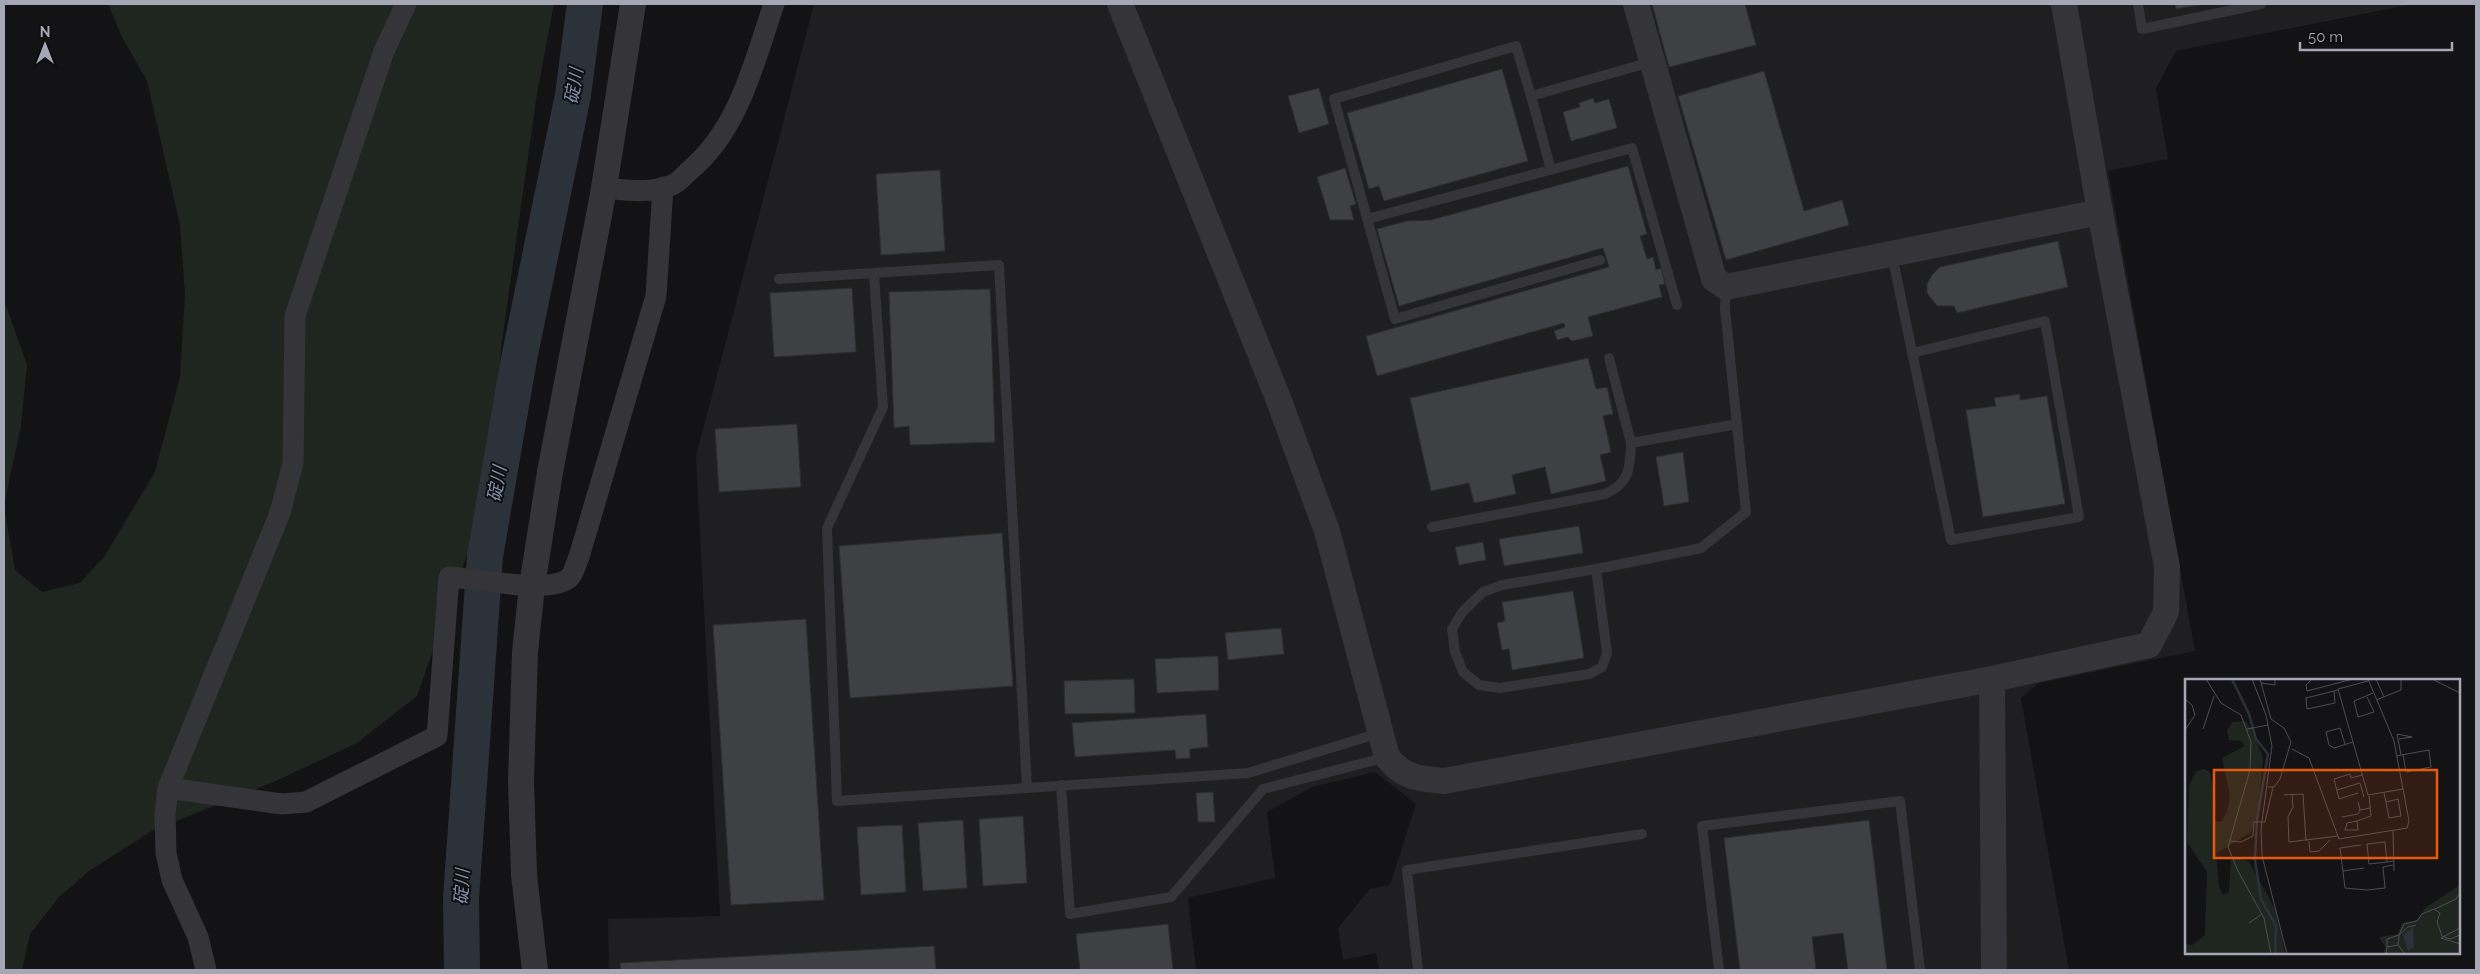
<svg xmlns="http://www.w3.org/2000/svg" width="2480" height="974" font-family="Raleway,'Noto Sans JP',sans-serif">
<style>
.built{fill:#1f1f21}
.green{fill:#1f2620}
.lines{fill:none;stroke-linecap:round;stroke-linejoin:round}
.river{stroke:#2c3239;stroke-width:36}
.building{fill:#3f4044;stroke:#2d2d30}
.service{stroke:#343439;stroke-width:10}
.minor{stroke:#343439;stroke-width:21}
.tertiary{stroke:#343439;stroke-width:26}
.labels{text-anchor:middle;stroke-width:4;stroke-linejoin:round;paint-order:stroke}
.water-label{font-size:18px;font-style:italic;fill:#7e93ad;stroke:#0e0e0f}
.inset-river{fill:none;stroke:#2c3239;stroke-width:2.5}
.inset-road{fill:none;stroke:#4d4e54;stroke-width:1}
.view{fill:#e8590c;fill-opacity:0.15;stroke:#e8590c;stroke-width:2.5}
.inset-edge{fill:none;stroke:#a5a8b4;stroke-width:2.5}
</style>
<rect width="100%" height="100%" fill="#131214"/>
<polygon class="built" points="814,4 2413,4 2176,51 2156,88 2168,159 2108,171 2195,651 2039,683 2021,698 2069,970 1379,970 1376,953 1343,960 1338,928 1370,889 1390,885 1416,804 1375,772 1312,787 1267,812 1275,878 1188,898 1196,970 609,970 608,919 720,916 696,456"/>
<g class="green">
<polygon points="108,4 554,4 537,94 501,348 491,487 417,696 357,743 278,780 152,831 89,871 59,897 30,934 22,970 4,970 4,507 15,570 42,592 80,583 104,557 155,472 180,377 185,293 180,225 147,81 122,37"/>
<polygon points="4,300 27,365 21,426 4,505"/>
</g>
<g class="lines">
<polyline class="river" points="462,970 461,898 485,556 519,359 573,95 585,4"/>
</g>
<g class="building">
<polygon points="1652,4 1745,4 1756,45 1669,67"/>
<polygon points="2175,4 2204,4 2176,9"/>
<polygon points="1502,69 1528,161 1384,201 1379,186 1369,189 1347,113"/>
<polygon points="1764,71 1804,211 1842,200 1849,225 1726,260 1678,96"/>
<polygon points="1319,88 1329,124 1299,133 1288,96"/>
<polygon points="1593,98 1595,103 1609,99 1617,128 1571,141 1563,112 1580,107 1579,103"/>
<polygon points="1628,166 1647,234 1640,236 1647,259 1653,257 1656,270 1661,268 1665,284 1659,285 1662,297 1588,317 1593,336 1572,341 1568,337 1557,340 1554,331 1565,327 1564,323 1377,376 1366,336 1609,267 1603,248 1399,306 1377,229 1407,221 1431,220"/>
<polygon points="1345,168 1356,204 1350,206 1354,220 1330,220 1317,177"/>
<polygon points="940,170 945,251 881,255 876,174"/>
<polygon points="2058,241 2068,287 1957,313 1954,306 1937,306 1927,293 1927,284 1932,275 1940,267"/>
<polygon points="852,288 856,352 774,357 770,293"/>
<polygon points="990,289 995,442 910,445 909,426 894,428 889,292"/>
<polygon points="1588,358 1596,389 1607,387 1613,414 1603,416 1611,452 1600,455 1606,481 1551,494 1545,467 1512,475 1516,494 1474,503 1469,483 1431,491 1410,398"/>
<polygon points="2020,394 2020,400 2047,396 2065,504 1983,517 1966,410 1996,406 1994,398"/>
<polygon points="797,424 801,487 719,492 715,429"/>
<polygon points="1683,452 1689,502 1664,506 1656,457"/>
<polygon points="1579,526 1583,553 1504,566 1499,539"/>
<polygon points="1002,533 1013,686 850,698 839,546"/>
<polygon points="1483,542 1486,560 1459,565 1455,547"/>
<polygon points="1573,591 1584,658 1512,670 1509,649 1502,650 1497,623 1505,621 1502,602"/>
<polygon points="806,619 824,900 731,905 713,625"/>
<polygon points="1281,628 1284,654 1228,660 1225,633"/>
<polygon points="1218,656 1219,690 1157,693 1155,659"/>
<polygon points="1134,679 1135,713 1065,714 1064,681"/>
<polygon points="1206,714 1208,747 1190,749 1190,758 1176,759 1175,750 1075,757 1072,723"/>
<polygon points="1213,792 1215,822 1198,822 1196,793"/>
<polygon points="1023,816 1027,883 983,886 979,819"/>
<polygon points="963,820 967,888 923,891 918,823"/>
<polygon points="1869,820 1887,970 1848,970 1843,933 1812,937 1816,970 1740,970 1724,838"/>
<polygon points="902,825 906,892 861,895 857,827"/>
<polygon points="1168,924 1173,970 1080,970 1076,934"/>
<polygon points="934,946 936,970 621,970 620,963"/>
</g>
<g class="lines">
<g class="service">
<polyline points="2138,4 2142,29 2261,4"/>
<polyline points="1531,96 1551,170"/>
<polyline points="1367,219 1632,148 1677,305"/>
<polyline points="1892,255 1951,540 2079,517 2045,321 1912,353"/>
<polyline points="1600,260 1395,319 1334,99 1516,46 1531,96 1651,62"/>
<polyline points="874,274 883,407 827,528 837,801 1248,773 1380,733"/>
<polyline points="779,279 999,265 1027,788"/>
<polyline points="1609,358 1631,443 1737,424"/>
<path d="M 1432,527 L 1605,494 C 1630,483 1630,468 1631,443"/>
<polyline points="1596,569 1502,585 1483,592 1463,611 1452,629 1455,652 1463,672 1479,685 1500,688 1589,674 1602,667 1607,653 1596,569 1701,548 1746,512 1725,309 1726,288"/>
<polyline points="1061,785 1070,914 1171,897 1263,789 1387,757"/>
<polyline points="1418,970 1407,870 1642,834"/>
<polyline points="1719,970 1702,826 1900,801 1920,970"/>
</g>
<g class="minor">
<path d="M 604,188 C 625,190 651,194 672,185 C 678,183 684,176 689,171 C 739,130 754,62 774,4"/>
<path d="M 168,788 L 282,804 L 306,802 L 437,736 L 449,577 C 475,578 549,595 569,578 C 574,574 576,563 579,557 L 656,296 L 663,187"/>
<polyline points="206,970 198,937 172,880 166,853 165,814 168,788 280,513 293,463 295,316 384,51 406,4"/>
</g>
<g class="tertiary">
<path d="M 1120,4 L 1278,398 L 1327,531 L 1387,757 C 1404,778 1418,779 1444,781 L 1992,679 L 2149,645 L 2166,612 L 2167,567 L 2100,212 L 2064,4"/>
<polyline points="1636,4 1714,279 1726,287 2100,212"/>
<polyline points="1992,679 1994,970"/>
<polyline points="535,970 524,875 521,781 525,652 532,586 550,472 603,194 633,4"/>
</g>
</g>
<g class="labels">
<g class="water-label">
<text transform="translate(574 86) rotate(-81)" y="6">碇川</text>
<text transform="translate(497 484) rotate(-80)" y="6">碇川</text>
<text transform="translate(462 887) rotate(-87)" y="6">碇川</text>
</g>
</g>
<g transform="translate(2185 679)">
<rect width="275" height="275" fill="#131214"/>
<path d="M 60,42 L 67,50 L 78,79 L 73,135 L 66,153 L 31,175 L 34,208 L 38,216 L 44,213 L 46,180 L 53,178 L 64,183 L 91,232 L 100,274 L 0,274 L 0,265 L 7,266 L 20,256 L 22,193 L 2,163 L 4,107 L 11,92 L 19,90 L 25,93 L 31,124 L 30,142 L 36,143 L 42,133 L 45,117 L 37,79 L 60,67 L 56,62 L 44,61 L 42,51 L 48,43 ZM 275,206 L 275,274 L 199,274 L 200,268 L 194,258 L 213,255 L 217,244 L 232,241 L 240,229 Z" fill="#1f2620"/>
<path d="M 228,248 L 229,268 L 223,272 L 218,256 Z" fill="#2c3239"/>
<path class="inset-river" d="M 47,0 L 64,35 L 71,60 L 83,75 L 72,141 L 70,181 L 76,220 L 91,247 L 90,275"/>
<path class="inset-road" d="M 21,0 L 36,24 L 56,36 L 66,63 L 65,91 L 43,168 L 53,192 L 79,239 L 86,275M 67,0 L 81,36 L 87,67 L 76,150 L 77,177 L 102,275M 75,0 L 86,40 L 99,49 L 106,63 L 95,100 L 89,108 L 83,108M 127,0 L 121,6 L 122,12 L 168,0M 191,0 L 199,18M 247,0 L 275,14M 183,2 L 153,10 L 183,116 L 218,110M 76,4 L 90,6 L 90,0M 149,12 L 121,19 L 122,30 L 150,24 L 149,12 L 153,11M 182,18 L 189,33 L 173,38 L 169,22 L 188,14M 0,20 L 7,26 L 10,36 L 0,51M 191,21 L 216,11 L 216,0M 18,50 L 29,17M 62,50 L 83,46M 214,60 L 227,58 L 212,55 L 216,76M 160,65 L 155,49 L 141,53 L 144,66 L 149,69 L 168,63M 107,70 L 124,79 L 154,160 L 222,149 L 224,142 L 209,62 L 183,0M 212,77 L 216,76 L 244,71 L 246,88 L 221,93 L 218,76M 152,111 L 175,104 L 179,118M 173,114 L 154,120 L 149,100 L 165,95 L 166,99 L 177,96M 199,114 L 201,123 L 204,139 L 216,137 L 213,120 L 201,123M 99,116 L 118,115 L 121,162M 107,116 L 108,128 L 103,138 L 104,163 L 153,157M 173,123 L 175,131 L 185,129M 157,138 L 173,135 L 175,131M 172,142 L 162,144 L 160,151 L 173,151 L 172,142 L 186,137 L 184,117M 208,152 L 209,192M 44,162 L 56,163 L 68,157 L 69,143 L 80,143 L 88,108M 124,162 L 125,173 L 134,172 L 145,161M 176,166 L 155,169 L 160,209 L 182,211 L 200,209 L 198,188 L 208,186M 202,183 L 200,163 L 182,165 L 184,185 L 202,183 L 208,182M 158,192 L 179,189M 250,230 L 271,220 L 275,214M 64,244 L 77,235M 275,249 L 256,259 L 275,265M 213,266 L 214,256 L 223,248 L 231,246M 202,268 L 202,260 L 214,256 L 219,245 L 232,242 L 237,235 L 249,230 L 255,234 L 252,243 L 257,257 L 265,260 L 275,256M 201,275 L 202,268 L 213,266 L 220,275"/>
<path class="view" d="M 29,91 L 252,91 L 252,179 L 29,179 Z"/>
<rect width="275" height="275" class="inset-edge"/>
</g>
<rect width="2480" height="974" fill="none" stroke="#a5a8b4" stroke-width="10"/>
<g transform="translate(45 45)" stroke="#0e0e0f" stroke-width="4" paint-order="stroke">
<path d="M0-4L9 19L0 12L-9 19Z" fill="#a5a8b4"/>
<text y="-8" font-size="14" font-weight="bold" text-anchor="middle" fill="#a5a8b4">N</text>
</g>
<path d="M2300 42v8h152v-8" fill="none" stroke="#a5a8b4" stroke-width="2.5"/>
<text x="2308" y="42" font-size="15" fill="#a5a8b4" stroke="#0e0e0f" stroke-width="4" paint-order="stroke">50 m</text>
</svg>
